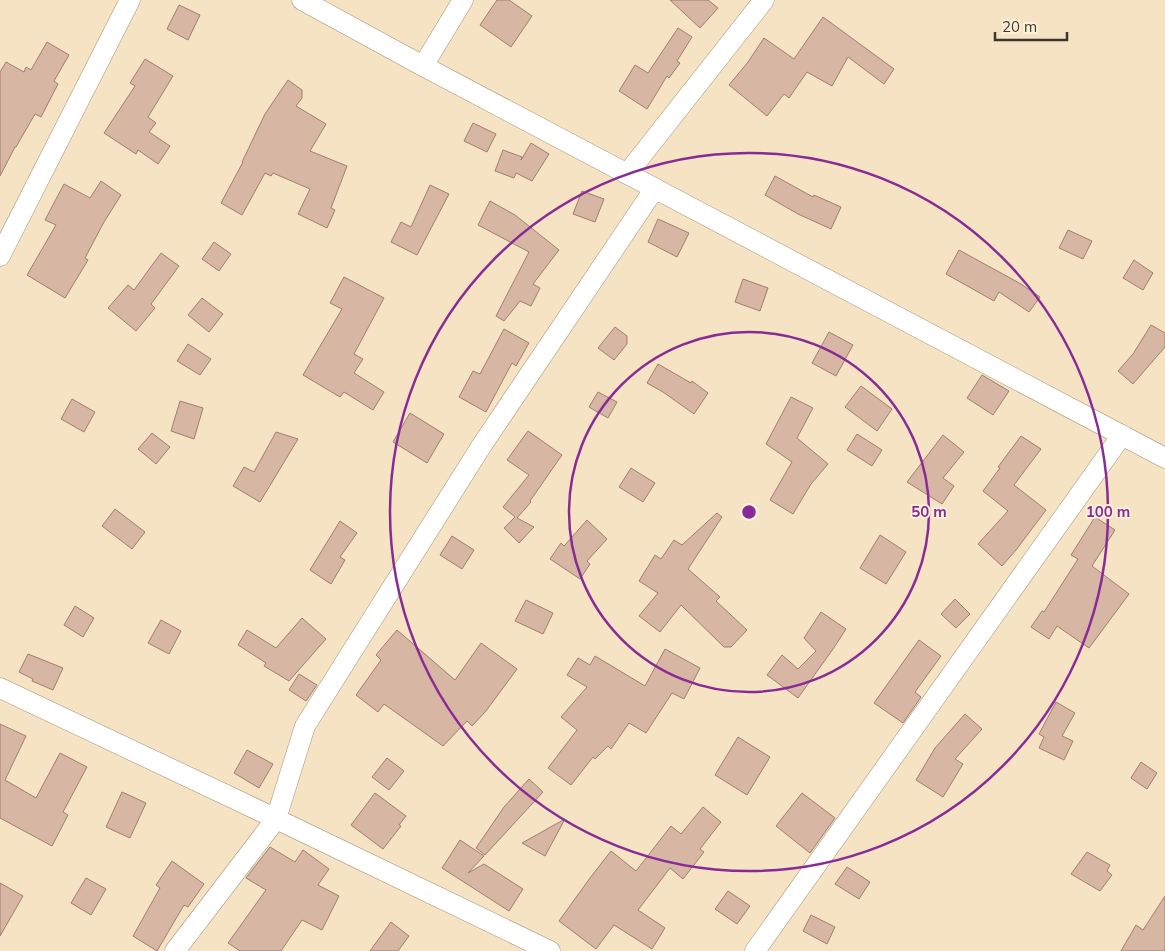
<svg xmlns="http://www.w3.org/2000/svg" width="1165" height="951" font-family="Mulish,sans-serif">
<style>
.building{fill:#d8b6a4;stroke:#9f7f6f}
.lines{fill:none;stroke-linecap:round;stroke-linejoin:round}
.minor-casing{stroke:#a49476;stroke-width:21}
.minor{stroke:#fff;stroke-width:20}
.ring{fill:none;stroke:#882b96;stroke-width:2.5}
.centre{fill:#882b96;stroke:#fff1d7;stroke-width:2.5}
.ring-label{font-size:15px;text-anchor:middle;font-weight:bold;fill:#882b96;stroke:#fff1d7;stroke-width:4;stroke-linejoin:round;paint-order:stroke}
</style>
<rect width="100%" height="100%" fill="#f5e3c3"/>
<g class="building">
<polygon points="497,0 509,0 532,16 511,47 480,25"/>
<polygon points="670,0 708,0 718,8 700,28"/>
<polygon points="179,5 200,15 188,40 167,29"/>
<polygon points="823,17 894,69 884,84 848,57 832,86 807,72 789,98 784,94 767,116 729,85 748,62 764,38 794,59"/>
<polygon points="678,28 692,37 677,61 680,63 669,78 667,76 647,109 619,91 635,65 648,73"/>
<polygon points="47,42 69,55 54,81 58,84 41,117 35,114 16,147 15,147 0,176 0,72 6,62 24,72 26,67 31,70"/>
<polygon points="145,59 173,76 148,117 156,123 149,132 170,146 158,164 138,150 136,154 104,133 135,86 130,83"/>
<polygon points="288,80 302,90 302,98 296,106 326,124 310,151 347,166 331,208 335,210 327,228 298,214 310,189 273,173 271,176 265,173 242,215 221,203 243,162 242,162 265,114"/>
<polygon points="473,123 496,134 487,152 464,141"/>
<polygon points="531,143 549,154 532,181 516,173 514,178 495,171 503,150 522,157 521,160"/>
<polygon points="775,176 813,197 814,195 841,207 831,229 798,214 765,195"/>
<polygon points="101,181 121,195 104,222 85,258 88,260 65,298 27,275 56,225 45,220 64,184 90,198"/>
<polygon points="430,185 449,194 417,255 391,242 401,222 411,227"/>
<polygon points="582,191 604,199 595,222 573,214"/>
<polygon points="490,201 515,215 559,250 533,284 540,288 531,306 520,301 504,321 496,316 529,252 478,225"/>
<polygon points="658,219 689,233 677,257 648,242"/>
<polygon points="1068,230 1092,241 1083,259 1059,248"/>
<polygon points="214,242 231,254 219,271 202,259"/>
<polygon points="959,250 1021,284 1040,297 1029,312 999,292 994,301 946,274"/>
<polygon points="161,253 179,266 151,304 155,308 136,331 108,308 128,285 134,290"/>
<polygon points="1134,260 1153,273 1143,290 1123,278"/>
<polygon points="344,277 384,298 354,354 363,359 354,373 384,392 373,410 344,392 340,397 303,375 342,309 330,303"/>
<polygon points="743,279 768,288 760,311 735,302"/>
<polygon points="202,298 223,314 209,332 188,315"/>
<polygon points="1151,325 1165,333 1165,347 1133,384 1118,371 1133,354"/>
<polygon points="615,327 627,336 627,344 614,360 598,348"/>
<polygon points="504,329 529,343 516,366 512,363 486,412 459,397 473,371 480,374"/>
<polygon points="829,332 853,345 836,376 812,363"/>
<polygon points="188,344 211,359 200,375 177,361"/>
<polygon points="658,364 691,383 692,381 708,393 694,414 663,392 647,383"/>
<polygon points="982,375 1009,391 993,415 967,398"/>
<polygon points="861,386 892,409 877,431 845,407"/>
<polygon points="598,392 617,402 608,418 589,407"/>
<polygon points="791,397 813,408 797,438 828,464 811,484 793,514 770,500 792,462 766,444"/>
<polygon points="72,399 95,412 84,432 61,419"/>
<polygon points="180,401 203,408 194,439 171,431"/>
<polygon points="410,413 444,434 427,463 393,442"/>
<polygon points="528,431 562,455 530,501 531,502 517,518 534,527 519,543 504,528 515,517 503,507 529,475 507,460"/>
<polygon points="276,432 298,439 260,502 233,486 244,467 254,472"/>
<polygon points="152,433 170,447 156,464 138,449"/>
<polygon points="857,434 882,450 872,466 847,450"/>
<polygon points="943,435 964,452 943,478 954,486 942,504 907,482"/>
<polygon points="1021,436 1041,449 1014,485 1046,510 1016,550 1002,566 978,544 1008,511 983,491 1000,468 998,467"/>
<polygon points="631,468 655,483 643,502 619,487"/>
<polygon points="115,509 145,532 132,549 102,526"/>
<polygon points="717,513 722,517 688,569 720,597 716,601 747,630 731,647 724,647 681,605 660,632 639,616 658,593 639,581 655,555 661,559 674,540 682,545"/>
<polygon points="1095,517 1115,530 1092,566 1129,594 1089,648 1057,626 1049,639 1031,627 1042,611 1044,612 1078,559 1071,555"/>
<polygon points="587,520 607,539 587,561 590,564 580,579 550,559 561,543 564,546"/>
<polygon points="340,521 357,533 340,557 345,560 331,584 310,570"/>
<polygon points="880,535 906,552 886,584 860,568"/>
<polygon points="452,536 474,550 462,569 440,555"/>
<polygon points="955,599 970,614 956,628 941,614"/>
<polygon points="526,600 553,613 543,634 515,621"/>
<polygon points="75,606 94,618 83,637 64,625"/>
<polygon points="821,612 846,629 833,649 798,698 767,675 782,655 798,669 816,651 804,638"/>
<polygon points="302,618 326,639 289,681 264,666 266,663 238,645 247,630 276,648"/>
<polygon points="161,620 181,631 169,654 148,643"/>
<polygon points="397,630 455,680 481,643 517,669 486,711 472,726 467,721 443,746 384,704 378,712 356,695 381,660 376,655"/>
<polygon points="919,640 941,656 915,692 921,697 903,723 874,703"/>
<polygon points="665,649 700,668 684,699 672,693 646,733 629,723 611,749 608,746 595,759 593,757 571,785 548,768 577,730 561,717 587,687 567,675 578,658 590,665 595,656 645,686"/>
<polygon points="28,654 63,668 53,690 32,681 33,679 19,672"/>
<polygon points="299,674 317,685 306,701 289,690"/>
<polygon points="1056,702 1075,713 1062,736 1073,741 1064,760 1039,748 1044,737 1039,734"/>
<polygon points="965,714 982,729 955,759 963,764 943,797 916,780 935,748"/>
<polygon points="0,724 26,736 5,780 36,798 60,753 87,767 63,812 68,815 52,846 0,818"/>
<polygon points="738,737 770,757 747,795 715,775"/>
<polygon points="247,750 273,764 259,788 234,773"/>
<polygon points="387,758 404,771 389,790 372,777"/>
<polygon points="1141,762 1157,773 1147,789 1131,778"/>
<polygon points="529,779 543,792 485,855 476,848 504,807"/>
<polygon points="122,792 146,803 130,838 106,827"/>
<polygon points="375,793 406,816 399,825 401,826 383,849 351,825"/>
<polygon points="802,793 835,818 810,853 776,826"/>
<polygon points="703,807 721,822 700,849 704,852 683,879 670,868 638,910 665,928 652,949 614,925 596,949 559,921 590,878 611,851 636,871 671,826 681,834"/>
<polygon points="565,819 545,856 522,843"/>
<polygon points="460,840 484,856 468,873 484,864 523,889 509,911 442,868"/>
<polygon points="270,847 295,862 303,850 329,869 318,885 339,896 322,930 302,920 281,951 240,951 228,943 266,890 246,878"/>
<polygon points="1087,852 1110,865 1107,871 1112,875 1100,891 1071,874"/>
<polygon points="172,861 204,884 188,907 184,905 157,951 133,936 160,888 156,885"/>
<polygon points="847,867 870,882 859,899 835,884"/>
<polygon points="86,878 106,889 91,915 71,903"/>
<polygon points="0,883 23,896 0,936"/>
<polygon points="728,891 750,906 737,924 715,909"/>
<polygon points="1165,896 1165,951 1121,951 1136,925 1143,930"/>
<polygon points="811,915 835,927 827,944 803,931"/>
<polygon points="391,922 409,936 398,951 370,951"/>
</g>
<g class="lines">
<defs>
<g id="minor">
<polyline points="302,0 423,66 1165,458"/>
<polyline points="423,66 463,0"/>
<polyline points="627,174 764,0"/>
<polyline points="0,256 130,0"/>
<polyline points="0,688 241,802 550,951"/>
<polyline points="175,951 276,819 305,726 482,445 655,188"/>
<polyline points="755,951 1122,435"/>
</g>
</defs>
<use href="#minor" class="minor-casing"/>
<use href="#minor" class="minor"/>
</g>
<g class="ring">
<circle cx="749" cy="512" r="180"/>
<circle cx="749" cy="512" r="359"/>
</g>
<circle cx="749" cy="512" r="8" class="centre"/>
<g class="ring-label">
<text x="929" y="517">50 m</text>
<text x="1108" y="517">100 m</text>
</g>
<path d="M995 32v8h72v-8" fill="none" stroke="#3e372b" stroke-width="2.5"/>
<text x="1002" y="32" font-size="15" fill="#3e372b" stroke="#fff1d7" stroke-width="4" paint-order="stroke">20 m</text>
</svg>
